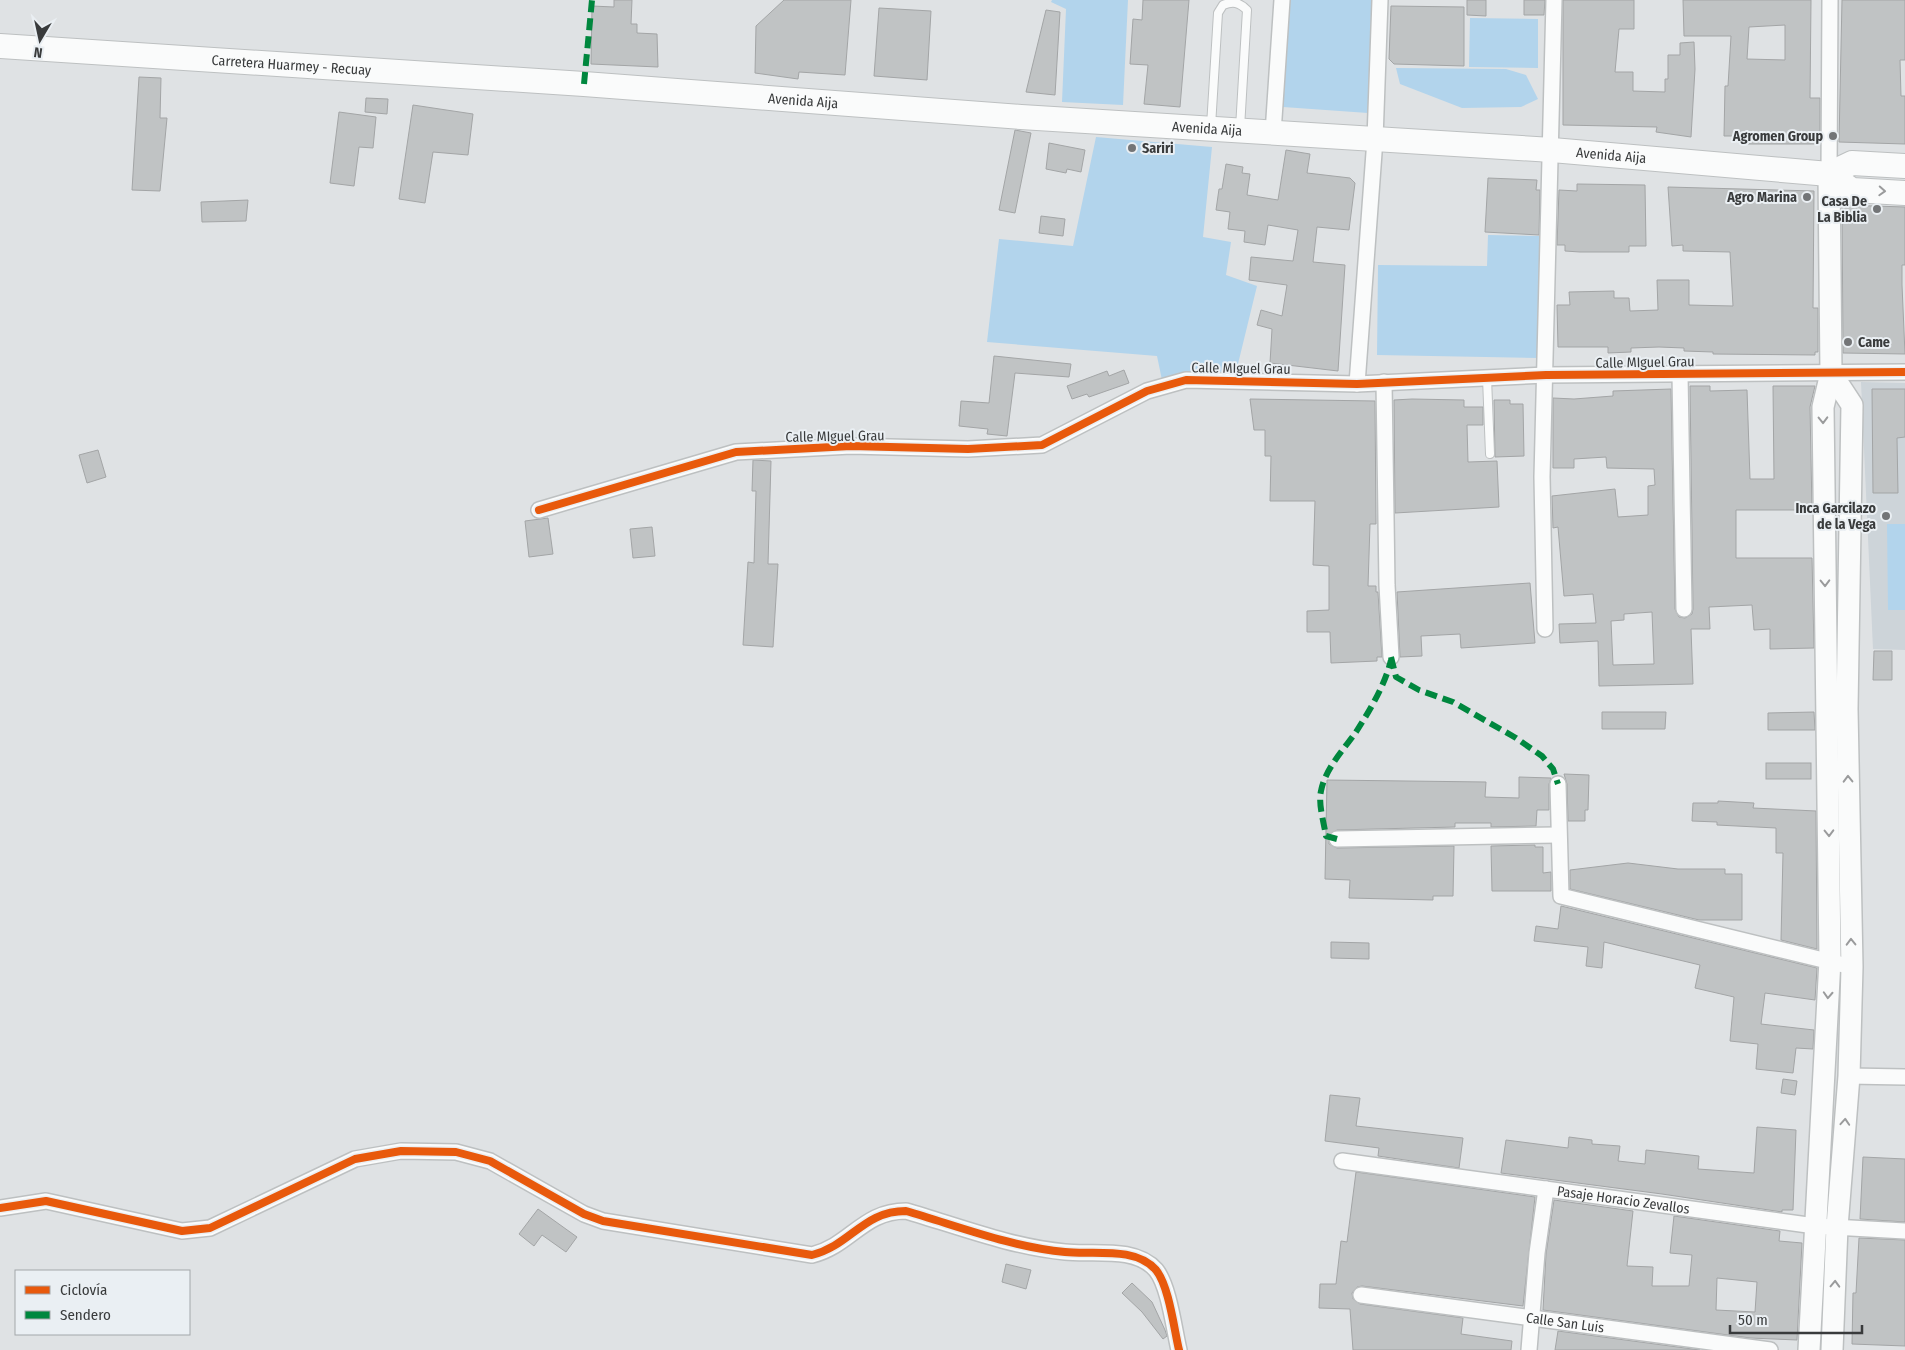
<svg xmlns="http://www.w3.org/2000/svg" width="1905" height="1350" font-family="'Fira Sans Condensed',sans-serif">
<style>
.built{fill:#cdd4d9}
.green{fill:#b2d4ec}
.building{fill:#c0c3c4;stroke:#a3a5a6;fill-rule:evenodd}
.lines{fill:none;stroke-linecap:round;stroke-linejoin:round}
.lane-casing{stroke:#bdc0c1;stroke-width:10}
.street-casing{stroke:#bdc0c1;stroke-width:18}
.secondary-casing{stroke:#bdc0c1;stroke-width:24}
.primary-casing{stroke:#bdc0c1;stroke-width:26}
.lane{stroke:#fafbfb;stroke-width:8}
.street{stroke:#fafbfb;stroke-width:15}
.secondary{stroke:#fafbfb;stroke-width:21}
.primary{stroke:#fafbfb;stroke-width:24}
.quiet{stroke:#00873e;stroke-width:6;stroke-dasharray:12 6;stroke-linecap:butt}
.cycleway-casing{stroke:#eaeff3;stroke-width:11}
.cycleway{stroke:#e8590c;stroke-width:8}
.oneway{stroke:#9a9b9c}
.poi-dot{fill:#737577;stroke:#eaeff3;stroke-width:2}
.labels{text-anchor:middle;stroke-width:4;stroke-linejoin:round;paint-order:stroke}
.street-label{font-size:14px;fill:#393b3c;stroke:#eaeff3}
.poi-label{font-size:14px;font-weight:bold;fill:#393b3c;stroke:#eaeff3;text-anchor:end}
</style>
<rect width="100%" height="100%" fill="#dfe2e4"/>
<polygon class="built" points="1861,382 1905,383 1905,650 1873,649"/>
<g class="green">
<polygon points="1052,0 1128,0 1123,105 1062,102 1066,9 1051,2"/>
<polygon points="1290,0 1372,0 1368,113 1283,107"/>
<polygon points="1470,18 1538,19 1538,68 1469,67"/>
<polygon points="1396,68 1506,69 1526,75 1538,99 1521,107 1462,108 1400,84"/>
<polygon points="1096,137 1212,147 1203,237 1231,242 1226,275 1257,286 1237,368 1214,376 1162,380 1157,356 987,342 999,239 1073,246"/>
<polygon points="1488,235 1540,236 1538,358 1377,355 1378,265 1487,266"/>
<polygon points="1887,524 1905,524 1905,610 1888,610"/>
</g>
<g class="building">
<polygon points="614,0 632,0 631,24 637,24 637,33 657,34 658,67 591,64 592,6 614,7"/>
<polygon points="784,0 851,0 845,75 799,72 798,79 755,73 756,26"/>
<polygon points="1143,0 1189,0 1180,107 1144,104 1148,65 1130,64 1133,19 1142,20"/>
<polygon points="1467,0 1486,0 1486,16 1467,15"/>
<polygon points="1524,0 1545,0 1544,15 1524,15"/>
<polygon points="1563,0 1634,0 1634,29 1619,29 1615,72 1633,72 1633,91 1665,92 1665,79 1668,79 1668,55 1680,55 1680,43 1694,42 1695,69 1691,137 1656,132 1657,127 1563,125"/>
<path d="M 1683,0 L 1811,0 L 1810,98 L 1820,98 L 1820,141 L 1816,140 L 1816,144 L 1743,144 L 1743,136 L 1724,136 L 1725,86 L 1728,86 L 1731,36 L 1684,36 ZM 1785,25 L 1785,60 L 1747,59 L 1749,27 Z"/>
<polygon points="1842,0 1905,0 1905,60 1900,60 1901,96 1905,96 1905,144 1839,142"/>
<polygon points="1391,6 1464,7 1464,66 1394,64 1389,59"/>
<polygon points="879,8 931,11 927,80 874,76"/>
<polygon points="1046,10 1060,12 1055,95 1026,92"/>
<polygon points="139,77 161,78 160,118 167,118 160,191 132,190"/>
<polygon points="366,98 388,99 387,114 365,112"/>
<polygon points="413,105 473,114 468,155 433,152 425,203 399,199"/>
<polygon points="339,112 376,117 373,148 359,147 354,186 330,183"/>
<polygon points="1015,130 1031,133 1015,213 999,210"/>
<polygon points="1049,143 1085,150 1081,172 1067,169 1066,173 1046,169"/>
<polygon points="1286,150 1310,154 1307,173 1350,178 1355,183 1349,230 1317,227 1313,262 1345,265 1338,371 1270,363 1272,329 1257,325 1261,310 1282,316 1287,285 1249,280 1251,257 1293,261 1298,230 1268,225 1265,245 1244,242 1245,231 1228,229 1230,212 1216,210 1219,189 1222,189 1226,164 1243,167 1242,173 1250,174 1247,195 1278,200"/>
<polygon points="1488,178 1537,180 1536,190 1540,190 1539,235 1485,232"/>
<polygon points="1577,184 1645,185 1646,246 1629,246 1629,252 1580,252 1565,251 1565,245 1557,245 1559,190 1577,191"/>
<polygon points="1668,187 1814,191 1813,308 1818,308 1818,352 1815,352 1815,355 1713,354 1713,352 1684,351 1684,348 1659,347 1631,348 1631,352 1608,353 1608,347 1558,347 1557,305 1570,305 1569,292 1614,291 1614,298 1629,298 1630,311 1658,310 1657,280 1689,280 1689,305 1733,306 1730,252 1683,251 1683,245 1672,246"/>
<polygon points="248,200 246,221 202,222 201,202"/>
<polygon points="1842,205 1905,207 1905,265 1902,265 1902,285 1905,354 1843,353"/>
<polygon points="1041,216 1065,219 1063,236 1039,233"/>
<polygon points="994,356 1071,364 1069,377 1015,373 1007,436 987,434 988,429 959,426 961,401 989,403"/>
<polygon points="1124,370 1129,383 1089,397 1087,394 1072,399 1067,386 1107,371 1109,376"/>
<path d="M 1690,386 L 1710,386 L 1710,391 L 1747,390 L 1750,479 L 1774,479 L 1773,386 L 1815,386 L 1810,407 L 1812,510 L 1736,510 L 1736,558 L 1812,558 L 1814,648 L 1770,649 L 1770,629 L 1754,630 L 1752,605 L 1709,607 L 1710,629 L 1691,629 L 1693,684 L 1599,686 L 1598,641 L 1560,643 L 1559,624 L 1596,623 L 1593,594 L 1564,596 L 1558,527 L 1553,528 L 1552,496 L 1615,489 L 1618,517 L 1648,515 L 1648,486 L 1655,485 L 1654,469 L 1607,468 L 1606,457 L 1574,459 L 1574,468 L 1553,468 L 1553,398 L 1574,399 L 1613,396 L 1613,391 L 1671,389 L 1675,609 L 1679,617 L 1685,618 L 1692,614 L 1693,609 ZM 1652,612 L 1654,664 L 1613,665 L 1611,621 L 1624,620 L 1624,614 Z"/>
<polygon points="1872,389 1905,389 1905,437 1897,438 1898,493 1873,493"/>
<polygon points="1250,399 1375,401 1376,524 1370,524 1368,586 1376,586 1376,592 1378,592 1382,657 1377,657 1377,661 1331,663 1330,632 1307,632 1307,611 1329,610 1329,566 1313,565 1315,501 1270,501 1271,456 1265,456 1265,430 1254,430"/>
<polygon points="1412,399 1464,400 1464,407 1483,407 1483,425 1467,425 1468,462 1497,461 1499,507 1395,513 1394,400"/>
<polygon points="1494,400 1510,400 1510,404 1523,404 1524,456 1495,457"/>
<polygon points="98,450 106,477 87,483 79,455"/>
<polygon points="753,460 771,461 768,564 778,564 773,647 743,645 748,562 754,563 756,491 752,491"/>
<polygon points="548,518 553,554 529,557 525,521"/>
<polygon points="652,527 655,556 633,558 630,529"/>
<polygon points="1530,583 1535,643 1461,648 1460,634 1421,636 1422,656 1400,657 1397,592"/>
<polygon points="1874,651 1892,651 1892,680 1873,680"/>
<polygon points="1602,712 1666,712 1665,729 1602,729"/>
<polygon points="1814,712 1815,730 1768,730 1768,713"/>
<rect x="1766" y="763" width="45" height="16"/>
<polygon points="1564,774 1589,775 1588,810 1585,810 1585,821 1568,821 1567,784"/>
<polygon points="1519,777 1551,778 1549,784 1549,810 1537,810 1536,826 1491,827 1491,823 1455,823 1455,827 1337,830 1329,835 1329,844 1337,848 1454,846 1453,896 1433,896 1433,900 1349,898 1350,880 1325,879 1327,780 1486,782 1485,797 1519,798"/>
<polygon points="1718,801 1754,803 1753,808 1816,811 1817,949 1781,940 1783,853 1776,853 1776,828 1717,825 1717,822 1692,821 1693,803 1718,803"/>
<polygon points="1535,845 1535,847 1543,847 1543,873 1551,872 1551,891 1492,891 1491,846"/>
<polygon points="1628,863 1678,869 1725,869 1725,874 1742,874 1742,920 1699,920 1570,889 1570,870"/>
<polygon points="1561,906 1817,968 1815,1000 1765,993 1761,1024 1814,1030 1813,1049 1796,1048 1793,1073 1756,1069 1758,1044 1730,1041 1734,997 1695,988 1700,965 1604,942 1602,968 1586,966 1588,947 1534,941 1536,926 1558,929"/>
<polygon points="1331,942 1369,943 1369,959 1331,958"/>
<polygon points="1783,1079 1797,1081 1795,1095 1781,1093"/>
<polygon points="1330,1095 1360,1098 1356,1126 1463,1138 1459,1168 1378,1156 1379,1148 1325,1141"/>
<polygon points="1757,1127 1796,1130 1793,1210 1782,1210 1782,1212 1662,1194 1501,1173 1506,1140 1568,1148 1569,1137 1592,1140 1592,1144 1620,1146 1618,1161 1645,1164 1646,1150 1699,1156 1698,1169 1754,1173"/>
<polygon points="1863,1157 1905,1159 1905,1222 1860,1219"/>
<polygon points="1356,1172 1535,1197 1523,1306 1362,1286 1357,1287 1352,1293 1353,1299 1360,1304 1463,1318 1461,1334 1512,1341 1511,1350 1353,1350 1350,1309 1319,1308 1320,1284 1336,1284 1341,1241 1347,1242"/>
<path d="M 1554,1200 L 1633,1211 L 1627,1266 L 1653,1267 L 1652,1286 L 1689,1286 L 1692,1255 L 1670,1253 L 1674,1216 L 1780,1231 L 1779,1241 L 1802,1243 L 1797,1340 L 1750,1338 L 1543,1310 L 1546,1254 ZM 1717,1278 L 1757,1282 L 1755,1312 L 1716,1310 Z"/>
<polygon points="538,1209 577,1237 566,1252 542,1235 534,1246 519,1234"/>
<polygon points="1859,1238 1905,1240 1905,1346 1852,1344 1853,1293 1856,1293"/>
<polygon points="1006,1264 1031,1270 1026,1289 1002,1282"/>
<polygon points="1132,1283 1152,1302 1165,1330 1167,1336 1163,1339 1142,1312 1122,1293"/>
<polygon points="1558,1331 1700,1350 1555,1350"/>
</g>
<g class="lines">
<defs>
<g id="lane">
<path d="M 1211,126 L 1218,13 L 1223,5 C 1233,1 1239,2 1247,10 L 1240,128"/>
<polyline points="1487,378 1490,454"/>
</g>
<g id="street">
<polyline points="1273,133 1282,0"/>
<polyline points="1829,174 1830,0"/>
<polyline points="1680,374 1684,609"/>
<polyline points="1384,382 1387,585 1391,657"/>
<polyline points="1357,384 1375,139 1380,0"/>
<polyline points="539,510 736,452 851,446 968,449 1042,445 1147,391 1186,380 1357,384 1546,375 1905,372"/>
<polyline points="1545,629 1542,477 1554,0"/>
<polyline points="1558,784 1561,896 1852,967"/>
<polyline points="1337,839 1558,835"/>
<polyline points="1849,1076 1905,1077"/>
<path id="s1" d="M 1342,1161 L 1815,1226 L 1905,1231"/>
<path d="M 0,1208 L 46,1201 L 182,1231 L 210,1228 L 355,1159 L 401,1151 L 456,1152 L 490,1161 L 584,1214 L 603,1221 L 812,1255 C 851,1245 863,1211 906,1211 C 958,1226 1011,1247 1065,1252 C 1093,1255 1135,1246 1156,1270 C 1169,1286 1174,1329 1179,1350"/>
<path id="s2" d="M 1361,1295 L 1770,1350"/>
<polyline points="1529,1350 1537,1253 1546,1189"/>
</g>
<g id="secondary">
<polyline points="1831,373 1852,405 1847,709 1852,967 1849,1076 1837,1227 1832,1350"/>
<polyline points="1809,1350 1830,960 1823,407 1831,373 1829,174"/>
</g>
<g id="primary">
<path id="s3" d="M 0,46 L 584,84 L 1021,117 L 1552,150 L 1829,174 L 1852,163 L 1905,166"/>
<polyline points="1829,174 1852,190 1905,193"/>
</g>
</defs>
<use href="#lane" class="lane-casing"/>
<use href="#street" class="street-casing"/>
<use href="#secondary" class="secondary-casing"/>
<use href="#primary" class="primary-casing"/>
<use href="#lane" class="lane"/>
<use href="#street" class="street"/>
<use href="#secondary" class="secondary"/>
<use href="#primary" class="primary"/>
<g class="quiet">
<polyline points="584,84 592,0"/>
<polyline points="1391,657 1396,677 1419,690 1453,702 1516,738 1542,756 1553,769 1558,784"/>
<path d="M 1337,839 L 1326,836 C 1324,823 1318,804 1321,791 C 1325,769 1344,749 1356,732 C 1370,710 1385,685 1391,660"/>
</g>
<defs>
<g id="cycleway">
<polyline points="539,510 736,452 851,446 968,449 1042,445 1147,391 1186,380 1357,384 1546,375 1905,372"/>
<path d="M 0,1208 L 46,1201 L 182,1231 L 210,1228 L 355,1159 L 401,1151 L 456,1152 L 490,1161 L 584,1214 L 603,1221 L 812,1255 C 851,1245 863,1211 906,1211 C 958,1226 1011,1247 1065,1252 C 1093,1255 1135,1246 1156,1270 C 1169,1286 1174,1329 1179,1350"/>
</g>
</defs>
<use href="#cycleway" class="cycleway-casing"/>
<use href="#cycleway" class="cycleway"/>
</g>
<defs><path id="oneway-chevron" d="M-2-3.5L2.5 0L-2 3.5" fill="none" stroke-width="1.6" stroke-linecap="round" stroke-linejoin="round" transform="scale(1.25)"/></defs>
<g class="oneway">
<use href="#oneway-chevron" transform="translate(1882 191) rotate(3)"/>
<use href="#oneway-chevron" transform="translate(1823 420) rotate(89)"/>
<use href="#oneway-chevron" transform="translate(1825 583) rotate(89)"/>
<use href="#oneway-chevron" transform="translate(1848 779) rotate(-91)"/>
<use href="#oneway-chevron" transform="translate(1829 833) rotate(89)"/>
<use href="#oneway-chevron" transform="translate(1851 942) rotate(-91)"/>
<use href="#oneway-chevron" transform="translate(1828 995) rotate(93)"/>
<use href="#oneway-chevron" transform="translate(1845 1122) rotate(-86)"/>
<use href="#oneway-chevron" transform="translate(1835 1284) rotate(-88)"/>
</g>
<g class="poi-dot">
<circle cx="1833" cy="136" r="5"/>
<circle cx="1132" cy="148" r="5"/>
<circle cx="1807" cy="197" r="5"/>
<circle cx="1877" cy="209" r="5"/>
<circle cx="1848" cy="342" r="5"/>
<circle cx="1886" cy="516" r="5"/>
</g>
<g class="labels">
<g class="street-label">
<text dy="5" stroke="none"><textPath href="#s3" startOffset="292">Carretera Huarmey - Recuay</textPath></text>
<text dy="5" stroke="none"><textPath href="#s3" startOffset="805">Avenida Aija</textPath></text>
<text dy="5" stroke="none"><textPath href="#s3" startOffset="1210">Avenida Aija</textPath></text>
<text dy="5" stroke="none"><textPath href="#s3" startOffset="1615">Avenida Aija</textPath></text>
<text transform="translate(1645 362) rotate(-1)" y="5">Calle MIguel Grau</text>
<text transform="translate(1241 368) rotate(1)" y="5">Calle MIguel Grau</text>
<text transform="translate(835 436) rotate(-1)" y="5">Calle MIguel Grau</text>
<text dy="5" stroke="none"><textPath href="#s1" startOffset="284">Pasaje Horacio Zevallos</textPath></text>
<text dy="5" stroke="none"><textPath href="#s2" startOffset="206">Calle San Luis</textPath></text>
</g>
<g class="poi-label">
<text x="1823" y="141">Agromen Group</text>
<text x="1142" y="153" text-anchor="start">Sariri</text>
<text x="1797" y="202">Agro Marina</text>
<text x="1867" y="206">Casa De<tspan x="1867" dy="16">La Biblia</tspan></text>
<text x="1858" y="347" text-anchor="start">Came</text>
<text x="1876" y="513">Inca Garcilazo<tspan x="1876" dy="16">de la Vega</tspan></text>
</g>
</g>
<rect x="15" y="1270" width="175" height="65" fill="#eaeff3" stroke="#a3a7aa"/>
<rect x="25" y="1286" width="25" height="8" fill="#e8590c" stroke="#a3a7aa"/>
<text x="60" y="1295" font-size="15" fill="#393b3c">Ciclovía</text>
<rect x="25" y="1311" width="25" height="8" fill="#00873e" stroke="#a3a7aa"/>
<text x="60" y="1320" font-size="15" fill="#393b3c">Sendero</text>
<g transform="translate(40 40) rotate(189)" stroke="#eaeff3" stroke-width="4" paint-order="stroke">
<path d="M0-4L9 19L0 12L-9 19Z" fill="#393b3c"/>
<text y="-8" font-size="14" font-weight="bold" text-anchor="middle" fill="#393b3c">N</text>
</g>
<path d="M1730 1325v8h132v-8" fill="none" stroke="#393b3c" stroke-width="2.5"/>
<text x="1738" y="1325" font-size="15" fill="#393b3c" stroke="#eaeff3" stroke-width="4" paint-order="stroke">50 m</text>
</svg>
